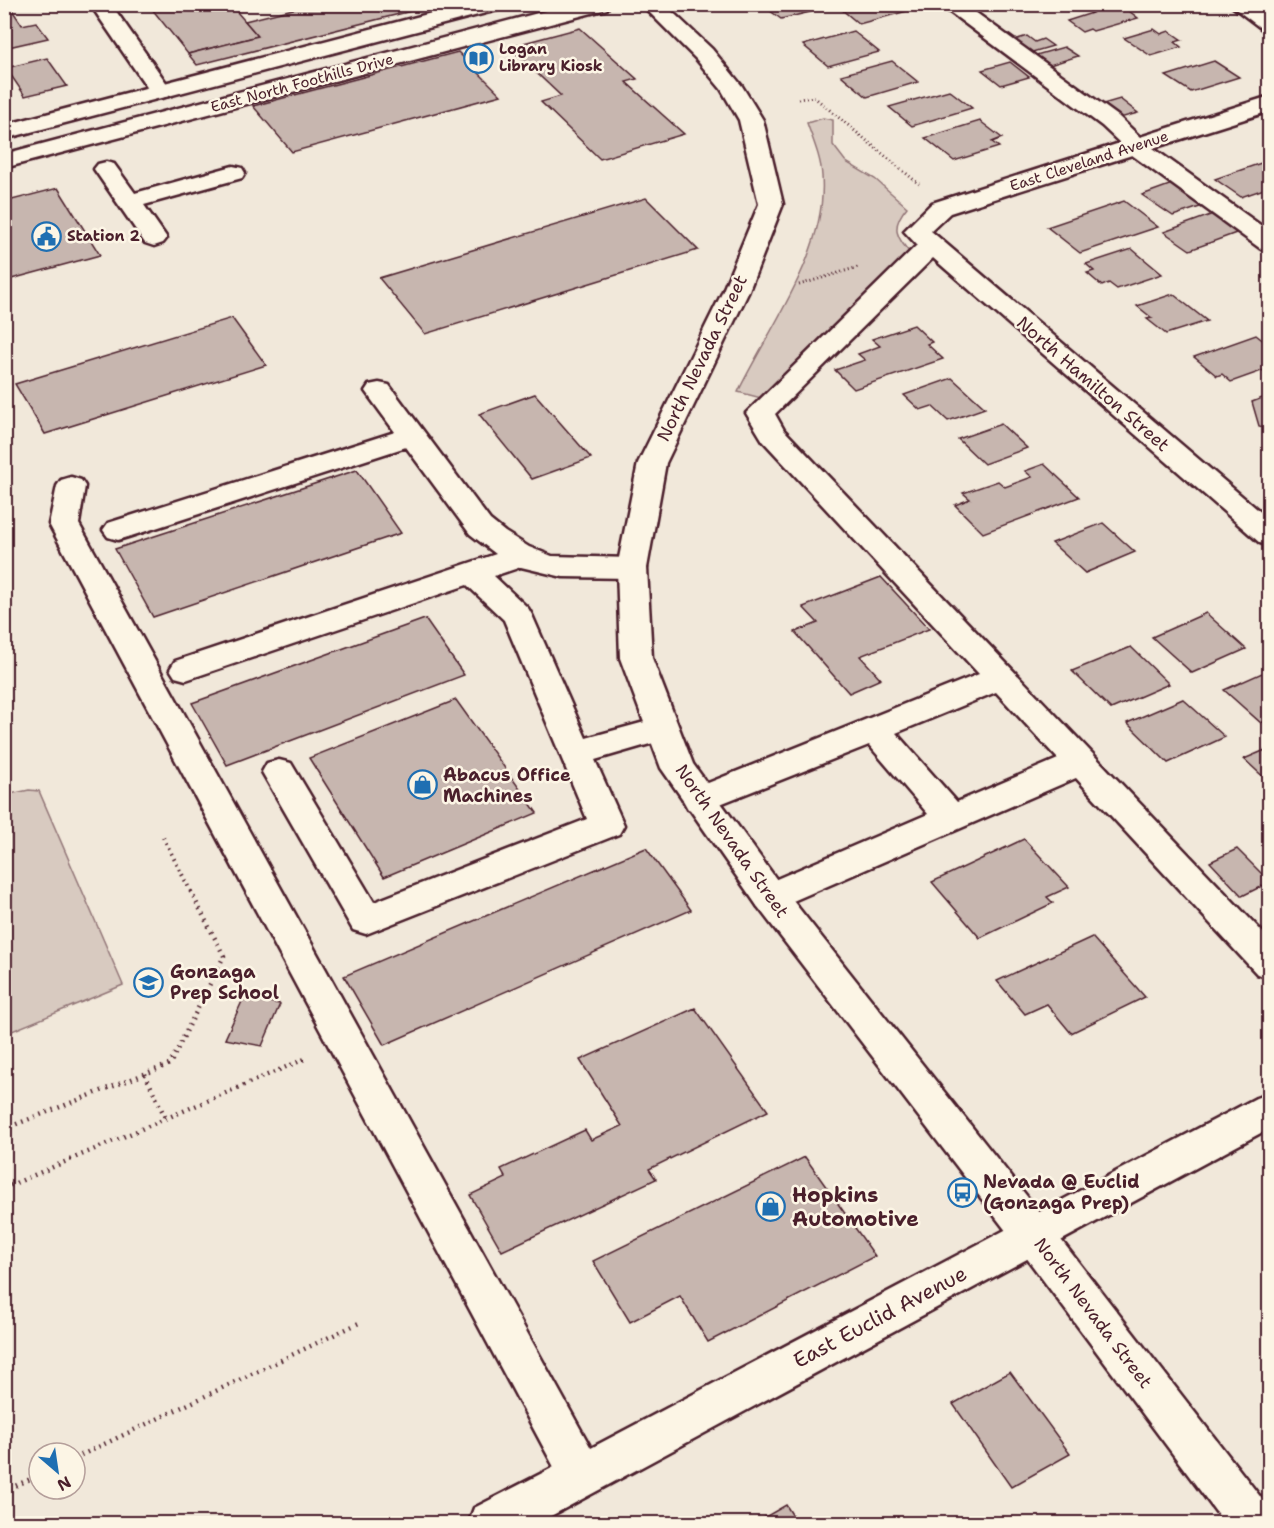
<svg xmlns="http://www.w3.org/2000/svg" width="1274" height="1528" font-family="'Shantell Sans',sans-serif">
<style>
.green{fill:#d8cac0;stroke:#917476;stroke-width:1.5}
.building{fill:#c7b6af;stroke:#4a1f2b;stroke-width:1.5}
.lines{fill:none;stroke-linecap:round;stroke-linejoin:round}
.minor-casing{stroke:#4a1f2b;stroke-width:5}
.major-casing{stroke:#4a1f2b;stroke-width:5}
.path-far2{stroke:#4a1f2b;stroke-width:3;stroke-dasharray:1 3;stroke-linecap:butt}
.path-far1{stroke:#4a1f2b;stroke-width:4;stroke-dasharray:1.5 4.5;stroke-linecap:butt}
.path{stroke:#4a1f2b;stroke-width:4.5;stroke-dasharray:1.5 5;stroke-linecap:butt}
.minor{fill:#fcf5e5;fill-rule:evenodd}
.major{fill:#fcf5e5;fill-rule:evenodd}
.labels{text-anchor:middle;stroke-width:5;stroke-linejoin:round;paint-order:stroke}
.far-poi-label{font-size:15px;font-weight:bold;fill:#4a1f2b;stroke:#fcf5e5;text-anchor:start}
.far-street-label{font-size:15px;fill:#4a1f2b;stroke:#fcf5e5}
.street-label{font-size:18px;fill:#4a1f2b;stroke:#fcf5e5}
.poi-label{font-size:18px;font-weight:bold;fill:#4a1f2b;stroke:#fcf5e5;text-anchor:start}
.near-poi-label{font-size:21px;font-weight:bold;fill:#4a1f2b;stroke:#fcf5e5;text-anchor:start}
.near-street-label{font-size:21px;fill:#4a1f2b;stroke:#fcf5e5}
</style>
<rect width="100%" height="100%" fill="#f1e8da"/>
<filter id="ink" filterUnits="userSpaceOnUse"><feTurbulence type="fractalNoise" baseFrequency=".0167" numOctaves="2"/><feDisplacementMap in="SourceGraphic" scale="12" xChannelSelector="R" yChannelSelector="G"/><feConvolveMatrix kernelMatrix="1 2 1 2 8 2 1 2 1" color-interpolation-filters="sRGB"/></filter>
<g filter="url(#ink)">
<g class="green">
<path d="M 823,118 L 833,120 L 833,145 L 846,162 L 875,179 L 907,207 C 890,227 896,238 913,256 L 765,399 L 738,392 C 770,326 828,251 822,176 C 821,158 813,140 807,123 Z"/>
<polygon points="29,790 39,791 123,985 5,1034 5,795"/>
</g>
<g class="building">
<polygon points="4,4 8,4 22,25 36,22 48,38 4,48"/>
<polygon points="148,4 230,4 258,36 188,54"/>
<polygon points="313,4 435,5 197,65 188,54 258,36 245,21"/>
<polygon points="761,4 801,4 810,12 781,19"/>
<polygon points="854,4 914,4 918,8 859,24 840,8"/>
<polygon points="1112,4 1120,4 1138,18 1093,31 1090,29 1082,32 1067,21 1092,13 1089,11"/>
<polygon points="580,28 637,79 626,82 684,134 600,159 541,102 561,96 509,47"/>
<polygon points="1154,29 1161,34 1169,31 1182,40 1175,42 1181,47 1151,56 1124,38"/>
<polygon points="853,31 879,52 828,66 803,45"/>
<polygon points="1027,36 1035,42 1043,39 1053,46 1029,53 1011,41"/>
<polygon points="1064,47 1078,56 1050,65 1036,55"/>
<polygon points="458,52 501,95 292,152 253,106"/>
<polygon points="47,58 67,86 25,96 6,68"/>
<polygon points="892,61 918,82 867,97 841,75"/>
<polygon points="1214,61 1239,77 1191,92 1166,76"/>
<polygon points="1010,62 1029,77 1001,85 982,70"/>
<polygon points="949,90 972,108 912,126 889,107"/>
<polygon points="1120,99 1138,113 1120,118 1103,104"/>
<polygon points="980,121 1002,138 992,142 999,147 954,161 925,138"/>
<polygon points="1261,163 1270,168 1270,187 1241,197 1215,179"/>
<polygon points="1172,184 1203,206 1173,216 1142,195"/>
<polygon points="58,188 100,255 4,281 4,202"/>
<polygon points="646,198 698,250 425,334 379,278"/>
<polygon points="1124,201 1158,227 1080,253 1047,227"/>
<polygon points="1213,214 1239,232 1190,250 1164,232"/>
<polygon points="1132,249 1162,274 1117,289 1109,283 1102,286 1087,273 1094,271 1086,264"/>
<polygon points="1173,294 1207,321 1166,334 1147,319 1152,318 1137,306"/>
<polygon points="232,318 266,365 45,434 15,384"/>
<polygon points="914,325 932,342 927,344 943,359 854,389 835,370 865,360 858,354 880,346 872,339"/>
<polygon points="1256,335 1270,346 1270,368 1231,382 1222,374 1217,376 1194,357"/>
<polygon points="952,378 985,408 948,421 932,406 920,410 904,395"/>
<polygon points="535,394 591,458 532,479 479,414"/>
<polygon points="1270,395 1270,429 1259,426 1252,402"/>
<polygon points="1001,424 1027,448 984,464 958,439"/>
<polygon points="1044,464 1079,497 983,533 955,505 970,499 963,493 998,481 1005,487 1032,477 1025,471"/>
<polygon points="357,470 401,533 153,617 115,549"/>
<polygon points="1103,523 1135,552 1085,573 1052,543"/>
<polygon points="881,577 929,629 860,656 881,679 849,693 795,632 818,623 803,607"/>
<polygon points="1206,613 1246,649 1192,673 1152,637"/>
<polygon points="425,619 464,675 227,765 192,703"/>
<polygon points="1131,647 1169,684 1111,709 1072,671"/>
<polygon points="1262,673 1270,679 1270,719 1261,723 1224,690"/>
<polygon points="1183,699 1225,737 1168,763 1127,723"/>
<polygon points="456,700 537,813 384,877 309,758"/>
<polygon points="1270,748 1270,783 1244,759"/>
<polygon points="1024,839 1069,887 1047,897 1053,903 980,938 932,882"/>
<polygon points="646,848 691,910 384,1045 344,976"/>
<polygon points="1237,849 1270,882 1242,896 1210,862"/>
<polygon points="1092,937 1145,997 1071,1033 1047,1004 1025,1014 997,981"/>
<polygon points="244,997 280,1004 262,1046 225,1039"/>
<polygon points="695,1008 768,1111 649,1169 656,1179 502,1251 470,1195 506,1178 501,1169 585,1130 591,1140 622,1126 580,1060"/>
<polygon points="805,1157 875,1256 708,1342 680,1296 630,1322 593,1261"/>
<polygon points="1010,1372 1070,1454 1011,1487 953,1404"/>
<polygon points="786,1505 798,1524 753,1524"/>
</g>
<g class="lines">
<defs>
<g id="minor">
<polygon points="90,4 111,4 172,91 169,96 161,98 153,96"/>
<path d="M 939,4 L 964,4 L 1118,116 L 1140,137 L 1270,96 L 1270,111 L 1153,148 L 1270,232 L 1270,251 L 1261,249 L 1132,155 L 950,213 L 931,231 L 1270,520 L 1270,546 L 1260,543 L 933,258 L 775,414 L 784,430 L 1270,940 L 1270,978 L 1257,974 L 1076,778 L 770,911 L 758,907 L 752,897 L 758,887 L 928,814 L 869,745 L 700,812 L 688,809 L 683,800 L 688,791 L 979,674 L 763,441 L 746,413 L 917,245 L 904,231 L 932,203 L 1120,143 L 1102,126 ZM 996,692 L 1058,759 L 957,802 L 896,733 Z"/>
<polygon points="1229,4 1255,4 1270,14 1270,30 1262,29"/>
<polygon points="106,162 114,164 135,193 233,166 242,168 245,173 242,178 144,205 167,238 163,243 154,246 145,243 94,169 98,164"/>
<polygon points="379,383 389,385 490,520 505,532 529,547 552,556 632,558 643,561 647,568 643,575 632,578 563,577 521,567 494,576 528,608 532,615 586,738 663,717 674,721 679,729 674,737 595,760 624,825 619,834 366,934 353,930 262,772 267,763 279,760 291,763 374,902 587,819 504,620 467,585 186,680 175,677 170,669 175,661 496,554 470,534 406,447 128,537 118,540 108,537 103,530 108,523 395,432 365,391 369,385"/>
<polygon points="71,477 81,480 85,486 79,524 591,1448 1256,1098 1270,1093 1270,1128 536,1524 468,1524 474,1508 554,1467 49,524 57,486 61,480"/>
</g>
<g id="major">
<polygon points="466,4 503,4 501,9 4,139 4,125"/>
<polygon points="572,4 609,4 607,9 4,168 4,154"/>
<polygon points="641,4 664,4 712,49 742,86 763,120 783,204 748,293 666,463 647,568 652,658 693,764 782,887 1048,1223 1269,1508 1270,1524 1225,1524 1020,1249 758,907 661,768 620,658 617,568 638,463 722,293 759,204 739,120 721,89 696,59"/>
</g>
</defs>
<use href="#minor" class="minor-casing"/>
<use href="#major" class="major-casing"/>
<g class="path-far2">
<polyline points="798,99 814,97 919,184"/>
<polyline points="799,285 858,267"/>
</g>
<polyline class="path-far1" points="163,837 191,892"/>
<g class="path">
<polyline points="145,1074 166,1119"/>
<polyline points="4,1129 170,1064 224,956 190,890"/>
<polyline points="4,1188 307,1058"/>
<polyline points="75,1458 361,1322"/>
<polyline points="4,1491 39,1475"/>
</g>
<use href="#minor" class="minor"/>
<use href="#major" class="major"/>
</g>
</g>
<defs>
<symbol id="library-ring" viewBox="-11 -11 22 22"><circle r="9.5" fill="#fcf5e5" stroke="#1f6fb2" stroke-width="1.5"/><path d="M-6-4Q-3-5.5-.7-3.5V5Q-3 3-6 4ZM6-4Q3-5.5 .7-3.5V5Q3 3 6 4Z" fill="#1f6fb2"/></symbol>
<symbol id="civic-ring" viewBox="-11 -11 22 22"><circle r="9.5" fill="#fcf5e5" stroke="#1f6fb2" stroke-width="1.5"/><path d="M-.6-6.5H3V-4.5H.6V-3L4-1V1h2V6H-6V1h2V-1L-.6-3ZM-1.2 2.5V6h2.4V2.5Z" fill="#1f6fb2"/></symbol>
<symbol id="shop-ring" viewBox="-11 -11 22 22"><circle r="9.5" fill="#fcf5e5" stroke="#1f6fb2" stroke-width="1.5"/><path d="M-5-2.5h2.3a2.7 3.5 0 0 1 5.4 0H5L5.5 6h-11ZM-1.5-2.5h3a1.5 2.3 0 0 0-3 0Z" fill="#1f6fb2"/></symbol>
<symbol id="school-ring" viewBox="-11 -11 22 22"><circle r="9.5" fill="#fcf5e5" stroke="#1f6fb2" stroke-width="1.5"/><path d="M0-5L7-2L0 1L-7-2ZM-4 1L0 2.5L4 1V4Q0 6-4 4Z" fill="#1f6fb2"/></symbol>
<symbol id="bus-ring" viewBox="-11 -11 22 22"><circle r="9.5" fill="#fcf5e5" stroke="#1f6fb2" stroke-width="1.5"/><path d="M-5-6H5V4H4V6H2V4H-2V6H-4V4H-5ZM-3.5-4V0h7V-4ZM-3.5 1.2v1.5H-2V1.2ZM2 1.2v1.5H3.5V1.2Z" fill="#1f6fb2"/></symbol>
</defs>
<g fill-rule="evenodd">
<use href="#library-ring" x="462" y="42" width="33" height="33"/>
<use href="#civic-ring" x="30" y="220" width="33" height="33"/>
<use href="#shop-ring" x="406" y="768" width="33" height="33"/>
<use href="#school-ring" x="132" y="966" width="33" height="33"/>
<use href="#bus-ring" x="946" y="1176" width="33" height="33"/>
<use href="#shop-ring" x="754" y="1190" width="33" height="33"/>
</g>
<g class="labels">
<g class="far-poi-label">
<text x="499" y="54">Logan<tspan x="499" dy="17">Library Kiosk</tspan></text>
<text x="67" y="241">Station 2</text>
</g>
<g class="far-street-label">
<text transform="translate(302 83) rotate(-15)" y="5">East North Foothills Drive</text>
<text transform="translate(1089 161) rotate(-18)" y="5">East Cleveland Avenue</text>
</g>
<g class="street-label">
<text transform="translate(702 358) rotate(-64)" y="6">North Nevada Street</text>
<text transform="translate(1093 384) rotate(41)" y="6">North Hamilton Street</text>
<text transform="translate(732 841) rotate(55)" y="6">North Nevada Street</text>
<text transform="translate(1093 1313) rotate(53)" y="6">North Nevada Street</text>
</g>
<g class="poi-label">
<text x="443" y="781">Abacus Office<tspan x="443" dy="21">Machines</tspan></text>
<text x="170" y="978">Gonzaga<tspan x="170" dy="21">Prep School</tspan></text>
<text x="983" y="1188">Nevada @ Euclid<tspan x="983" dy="21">(Gonzaga Prep)</tspan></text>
</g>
<g class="near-poi-label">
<text x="792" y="1202">Hopkins<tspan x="792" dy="24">Automotive</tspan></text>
</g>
<g class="near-street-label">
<text transform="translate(880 1317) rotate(-28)" y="7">East Euclid Avenue</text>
</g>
</g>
<rect width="1274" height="1528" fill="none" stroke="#fcf5e5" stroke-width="24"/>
<rect x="12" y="12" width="1250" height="1504" fill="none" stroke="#4a1f2b" stroke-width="2" filter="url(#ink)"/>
<g transform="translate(57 1471) rotate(151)"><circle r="28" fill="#fcf5e5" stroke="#b59f9b" stroke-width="1.5"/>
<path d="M0-4.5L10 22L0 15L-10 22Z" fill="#1f6fb2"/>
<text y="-9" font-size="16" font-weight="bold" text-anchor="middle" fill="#4a1f2b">N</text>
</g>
</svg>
